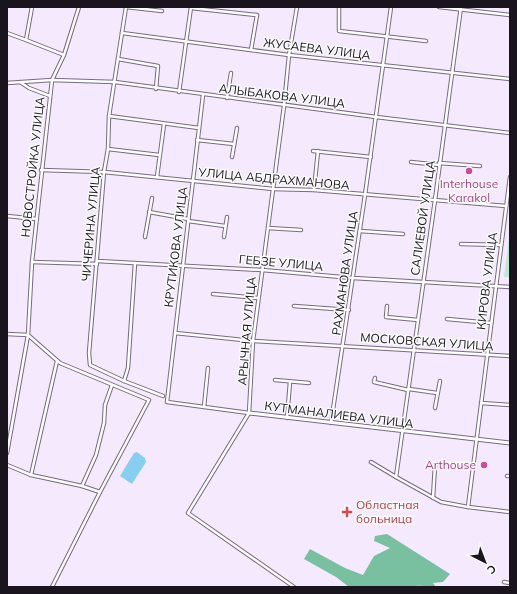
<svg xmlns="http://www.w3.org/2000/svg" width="517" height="594" font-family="Mulish,sans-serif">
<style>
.green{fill:#b7ecd3}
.forest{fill:#79c0a1}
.water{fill:#87cfef}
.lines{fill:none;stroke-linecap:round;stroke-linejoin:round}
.minor-casing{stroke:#776a81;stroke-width:4.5}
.tertiary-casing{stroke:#776a81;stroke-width:5}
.minor{stroke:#fff;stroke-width:2.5}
.tertiary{stroke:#fff;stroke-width:3}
.hotel-dot{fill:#d1479c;stroke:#fbfbfb;stroke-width:1.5}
.health-dot{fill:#e0444e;stroke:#fbfbfb;stroke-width:1.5}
.labels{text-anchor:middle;stroke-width:3;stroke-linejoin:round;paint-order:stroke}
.street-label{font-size:12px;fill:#19141d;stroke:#fbfbfb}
.hotel-label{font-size:12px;fill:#b23c85;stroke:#fbfbfb}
.health-label{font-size:12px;fill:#be3a42;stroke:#fbfbfb;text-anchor:start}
</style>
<rect width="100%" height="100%" fill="#f5e9fe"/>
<polygon class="green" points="510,231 510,277 504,277"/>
<path class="forest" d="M 387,534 L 450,574 L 443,582 L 433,583 L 436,587 C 429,587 423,585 416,586 L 417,587 L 349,587 L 336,577 L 304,559 L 310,549 L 345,568 L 363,575 L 374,556 L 390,548 L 374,541 L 375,536 Z"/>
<polygon class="water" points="137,452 145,458 146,462 132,484 120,476 134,453"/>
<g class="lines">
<defs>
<g id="minor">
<polyline points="32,7 26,40 64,55"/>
<polyline points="126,7 109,116 108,149 104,172 89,353 90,365 124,381 163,396"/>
<polyline points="126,7 162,11"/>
<polyline points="339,7 339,31 426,41"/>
<polyline points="439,7 510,15"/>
<polyline points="191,8 257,15 251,50"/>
<polyline points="7,33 26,40"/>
<polyline points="122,33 289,55 510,79"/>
<polyline points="118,59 158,66 156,89"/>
<polyline points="20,82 29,88 50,96"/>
<polyline points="7,83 52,80 115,82 376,117 510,133"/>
<polyline points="179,92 191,7"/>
<polyline points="203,95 167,402 249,413"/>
<polyline points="227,98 231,73"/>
<polyline points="109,116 199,128"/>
<polyline points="197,140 234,144"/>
<polyline points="108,149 159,155"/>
<polyline points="313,151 371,157"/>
<polyline points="232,157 237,128"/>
<polyline points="411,162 439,165"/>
<polyline points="439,163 480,166"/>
<polyline points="41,170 104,172 273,189 314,190 506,206"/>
<polyline points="157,177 164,124"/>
<polyline points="314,190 318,151"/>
<polyline points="149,212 188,219"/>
<polyline points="7,216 37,219"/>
<polyline points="188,221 225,226"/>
<polyline points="268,228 301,230"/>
<polyline points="360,231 403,234"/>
<polyline points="145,237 152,198"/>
<polyline points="224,237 227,217"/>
<polyline points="461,244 501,245"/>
<polyline points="97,261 262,270 353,278 510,287"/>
<polyline points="32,262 97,264"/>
<polyline points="213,294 258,298"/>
<polyline points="294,306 349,310"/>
<polyline points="387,306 386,317 418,320"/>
<polyline points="447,319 491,323"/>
<polyline points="175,333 253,341 510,356"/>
<polyline points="7,334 28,335 60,363 149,400 100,492 52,587"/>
<polyline points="375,378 374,382 408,390"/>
<polyline points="275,380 309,383"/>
<polyline points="124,381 128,368 135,263"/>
<polyline points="409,389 437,393"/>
<polyline points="481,403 510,405"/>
<polyline points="204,407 208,368"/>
<polyline points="435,408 440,381"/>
<polyline points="287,418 290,382"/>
<polyline points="331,423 365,195 391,7"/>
<polyline points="7,453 28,335 32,262 52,80 64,55 79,7"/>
<polyline points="371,462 396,477 441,502 468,507 510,512"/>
<polyline points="7,465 31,475 82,486 100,492"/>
<polyline points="31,475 57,361"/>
<polyline points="507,476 510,476"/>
<polyline points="396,477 435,200 461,7"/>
<polyline points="82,486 96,455 104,423 105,405 112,385"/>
<polyline points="433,498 435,465"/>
<polyline points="468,507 510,177"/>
<polyline points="504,582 510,583"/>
<polyline points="294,587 188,513 249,413 253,341 284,106 289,55 297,7"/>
</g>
<polyline id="tertiary" points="249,413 510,443"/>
</defs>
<use href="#minor" class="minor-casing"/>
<use href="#tertiary" class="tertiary-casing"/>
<use href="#minor" class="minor"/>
<use href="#tertiary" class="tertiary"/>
</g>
<g class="hotel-dot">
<circle cx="469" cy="171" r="4"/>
<circle cx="484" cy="465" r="4"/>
</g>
<path class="health-dot" d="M345 506h4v4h4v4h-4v4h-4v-4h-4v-4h4z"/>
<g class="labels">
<g class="street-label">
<text transform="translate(317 49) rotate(7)" y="4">ЖУСАЕВА УЛИЦА</text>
<text transform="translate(282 96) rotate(7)" y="4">АЛЫБАКОВА УЛИЦА</text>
<text transform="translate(33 167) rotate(-84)" y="4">НОВОСТРОЙКА УЛИЦА</text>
<text transform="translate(274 179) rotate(5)" y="4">УЛИЦА АБДРАХМАНОВА</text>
<text transform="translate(423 218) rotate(-82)" y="4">САЛИЕВОЙ УЛИЦА</text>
<text transform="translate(91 224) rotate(-85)" y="4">ЧИЧЕРИНА УЛИЦА</text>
<text transform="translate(176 247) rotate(-83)" y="4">КРУТИКОВА УЛИЦА</text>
<text transform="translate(281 263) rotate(5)" y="4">ГЕБЗЕ УЛИЦА</text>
<text transform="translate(345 273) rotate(-82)" y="4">РАХМАНОВА УЛИЦА</text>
<text transform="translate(487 281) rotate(-83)" y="4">КИРОВА УЛИЦА</text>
<text transform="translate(247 331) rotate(-85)" y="4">АРЫЧНАЯ УЛИЦА</text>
<text transform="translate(427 342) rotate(4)" y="4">МОСКОВСКАЯ УЛИЦА</text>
<text transform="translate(339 415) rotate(7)" y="4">КУТМАНАЛИЕВА УЛИЦА</text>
</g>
<g class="hotel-label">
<text x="469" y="188">Interhouse<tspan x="469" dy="14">Karakol</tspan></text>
<text x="476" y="469" text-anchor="end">Arthouse</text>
</g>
<g class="health-label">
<text x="356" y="509">Областная<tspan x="356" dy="14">больница</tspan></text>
</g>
</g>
<rect width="517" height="594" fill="none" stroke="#19141d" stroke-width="16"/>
<g transform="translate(485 562) rotate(138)" stroke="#fbfbfb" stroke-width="3" paint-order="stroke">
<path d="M0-3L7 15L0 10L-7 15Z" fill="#19141d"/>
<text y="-6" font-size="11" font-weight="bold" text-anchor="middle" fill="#19141d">С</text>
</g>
</svg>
